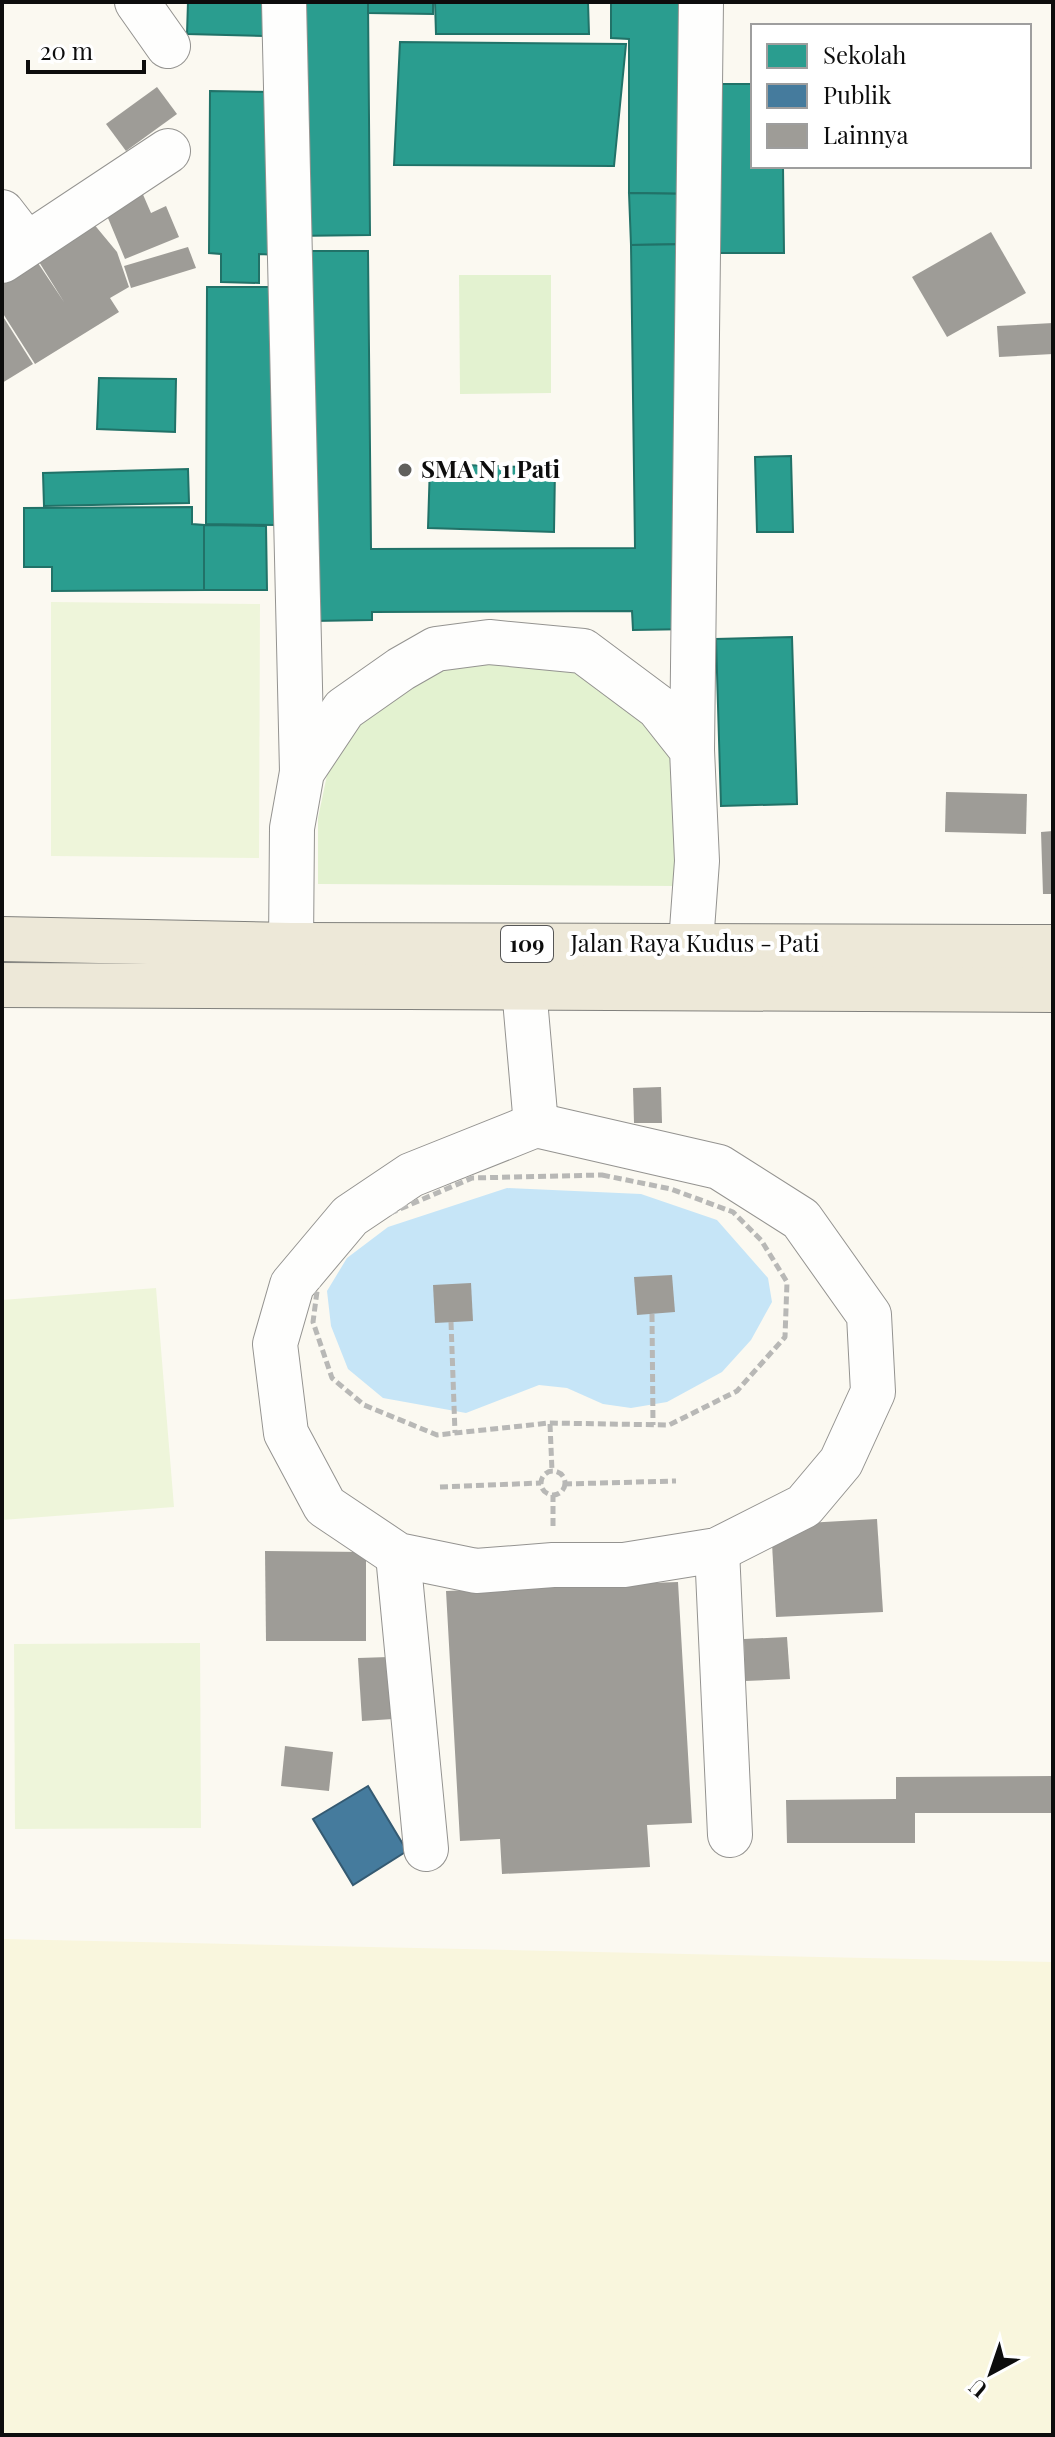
<svg xmlns="http://www.w3.org/2000/svg" width="1055" height="2437" font-family="'Playfair Display',serif">
<style>
.farmland{fill:#f9f6dd}
.green{fill:#e3f2d0}
.pitch{fill:#eef5da}
.water{fill:#c6e5f7}
.schools{fill:#2a9d8f;stroke:#217268;stroke-width:2}
.public{fill:#457b9d;stroke:#345a72;stroke-width:2}
.building{fill:#9e9c97}
.lines{fill:none;stroke-linecap:round;stroke-linejoin:round}
.minor-casing{stroke:#949390;stroke-width:46}
.major-casing{stroke:#81817d;stroke-width:46}
.path{stroke:#b8b8b6;stroke-width:5;stroke-dasharray:8 4;stroke-linecap:butt}
.minor{stroke:#fefefd;stroke-width:44}
.major{stroke:#ede8d8;stroke-width:44}
.poi-dot{fill:#60605d;stroke:#fff;stroke-width:3}
.labels{text-anchor:middle;stroke-width:8;stroke-linejoin:round;paint-order:stroke}
.shield{fill:#fff;stroke:#565656;stroke-width:2}
.shield-label{font-size:22px;font-weight:bold;fill:#0d0d0d}
.poi-label{font-size:24px;font-weight:bold;fill:#0d0d0d;stroke:#fff;text-anchor:start}
.street-label{font-size:24px;fill:#0d0d0d;stroke:#fff}
</style>
<rect width="100%" height="100%" fill="#fbf9f1"/>
<polygon class="farmland" points="2,1939 1053,1962 1053,2435 2,2435"/>
<g class="green">
<polygon points="551,275 551,393 460,394 459,275"/>
<polygon points="436,659 568,661 655,720 674,758 676,886 318,884 318,818 327,775 350,722"/>
</g>
<g class="pitch">
<polygon points="51,602 260,604 259,858 51,856"/>
<polygon points="156,1288 174,1507 2,1520 2,1300"/>
<polygon points="200,1643 201,1828 15,1829 14,1644"/>
</g>
<polygon class="water" points="507,1188 641,1194 717,1220 768,1278 772,1302 751,1340 722,1372 667,1402 631,1408 603,1404 567,1388 539,1385 466,1413 383,1398 348,1369 331,1326 327,1291 347,1258 388,1227"/>
<g class="schools">
<polygon points="188,2 265,2 264,36 187,34"/>
<polygon points="303,2 368,2 370,235 292,236"/>
<polygon points="368,2 433,2 433,14 368,13"/>
<polygon points="435,2 588,2 589,34 436,34"/>
<polygon points="611,2 694,2 695,194 629,193 629,39 611,38"/>
<polygon points="400,42 626,44 614,166 394,165"/>
<polygon points="703,84 753,84 753,166 783,166 784,253 703,253"/>
<polygon points="210,91 279,92 278,255 259,254 259,283 221,282 221,254 209,253"/>
<polygon points="629,193 695,194 694,244 631,245"/>
<polygon points="694,244 692,629 633,630 632,611 372,612 372,620 313,621 309,251 368,251 371,549 635,548 631,245"/>
<polygon points="207,287 277,287 276,525 206,524"/>
<polygon points="99,378 176,379 175,432 97,429"/>
<polygon points="791,456 793,532 757,532 755,457"/>
<polygon points="430,464 555,468 554,532 428,528"/>
<polygon points="188,469 189,503 44,506 43,473"/>
<polygon points="192,507 192,524 204,525 204,590 52,591 52,567 24,567 24,508"/>
<polygon points="204,525 266,526 267,590 204,590"/>
<polygon points="792,637 797,804 721,806 716,639"/>
</g>
<polygon class="public" points="368,1786 407,1851 353,1885 313,1819"/>
<g class="building">
<polygon points="157,87 177,114 126,151 106,124"/>
<polygon points="141,190 151,213 166,206 179,237 125,259 103,206"/>
<polygon points="83,211 117,252 129,287 110,298 119,312 35,364 2,312 2,266 38,263 64,302 36,257"/>
<polygon points="991,232 1026,293 947,337 912,277"/>
<polygon points="188,247 196,268 131,288 124,266"/>
<polygon points="2,315 33,364 2,383"/>
<polygon points="1053,323 1053,354 999,357 997,326"/>
<polygon points="946,792 1027,794 1026,834 945,832"/>
<polygon points="1053,831 1053,894 1043,894 1041,832"/>
<polygon points="661,1087 662,1123 634,1123 633,1088"/>
<polygon points="672,1275 675,1312 637,1315 634,1277"/>
<polygon points="471,1283 473,1321 435,1323 433,1285"/>
<polygon points="877,1519 883,1612 776,1617 771,1525"/>
<polygon points="265,1551 366,1552 366,1641 266,1641"/>
<polygon points="678,1582 692,1823 647,1825 650,1867 502,1874 500,1839 460,1841 446,1591"/>
<polygon points="787,1637 790,1679 745,1681 744,1639"/>
<polygon points="389,1657 393,1719 362,1721 358,1658"/>
<polygon points="285,1746 333,1752 329,1791 281,1786"/>
<polygon points="1053,1776 1053,1813 915,1813 915,1843 787,1843 786,1800 896,1799 896,1777"/>
</g>
<g class="lines">
<defs>
<g id="minor">
<polyline points="137,2 168,46"/>
<polyline points="284,2 302,772"/>
<polyline points="2,212 26,243"/>
<polyline points="2,261 168,151"/>
<polyline points="692,750 701,2"/>
<polyline points="291,945 292,828 302,772 344,709 401,669 436,649 489,642 583,651 658,707 692,750 697,861 691,943"/>
<polyline points="524,988 536,1125"/>
<polygon points="536,1125 719,1167 801,1219 869,1315 873,1392 841,1462 804,1506 717,1550 624,1565 553,1565 476,1571 398,1555 325,1506 286,1433 275,1344 292,1285 350,1216 411,1175"/>
<polyline points="717,1550 730,1835"/>
<polyline points="398,1555 426,1849"/>
</g>
<g id="major">
<polyline points="2,939 291,945 1053,947"/>
<polyline points="2,985 1053,990"/>
</g>
</defs>
<use href="#minor" class="minor-casing"/>
<use href="#major" class="major-casing"/>
<g class="path">
<polygon points="602,1175 671,1189 733,1212 761,1240 787,1282 785,1337 737,1391 669,1425 549,1423 437,1435 364,1405 332,1378 313,1322 319,1276 342,1243 379,1218 472,1178"/>
<polyline points="652,1314 653,1425"/>
<polyline points="451,1322 455,1433"/>
<polyline points="550,1424 552,1471"/>
<circle cx="553" cy="1483" r="12"/>
<polyline points="564,1484 676,1481"/>
<polyline points="440,1487 541,1483"/>
<polyline points="553,1526 553,1495"/>
</g>
<use href="#minor" class="minor"/>
<use href="#major" class="major"/>
</g>
<circle class="poi-dot" cx="405" cy="470" r="8"/>
<g class="labels">
<rect class="shield" x="501" y="926" width="52" height="36" rx="6"/>
<g class="shield-label">
<text x="527" y="952">109</text>
</g>
<g class="poi-label">
<text x="421" y="478">SMA N 1 Pati</text>
</g>
<g class="street-label">
<text x="695" y="952">Jalan Raya Kudus - Pati</text>
</g>
</g>
<rect width="1055" height="2437" fill="none" stroke="#0d0d0d" stroke-width="8"/>
<rect x="751" y="24" width="280" height="144" fill="#ffffff" stroke="#9e9e9e" stroke-width="2"/>
<rect x="767" y="44" width="40" height="24" fill="#2a9d8f" stroke="#9e9e9e" stroke-width="2"/>
<text x="823" y="64" font-size="24" fill="#0d0d0d">Sekolah</text>
<rect x="767" y="84" width="40" height="24" fill="#457b9d" stroke="#9e9e9e" stroke-width="2"/>
<text x="823" y="104" font-size="24" fill="#0d0d0d">Publik</text>
<rect x="767" y="124" width="40" height="24" fill="#9e9c97" stroke="#9e9e9e" stroke-width="2"/>
<text x="823" y="144" font-size="24" fill="#0d0d0d">Lainnya</text>
<g transform="translate(991 2373) rotate(220)" stroke="#ffffff" stroke-width="6" paint-order="stroke">
<path d="M0-6L14 30L0 20L-14 30Z" fill="#0d0d0d"/>
<text y="-12" font-size="22" font-weight="bold" text-anchor="middle" fill="#0d0d0d">U</text>
</g>
<path d="M28 60v12h116v-12" fill="none" stroke="#0d0d0d" stroke-width="4"/>
<text x="40" y="60" font-size="24" fill="#0d0d0d" stroke="#ffffff" stroke-width="6" paint-order="stroke">20 m</text>
</svg>
